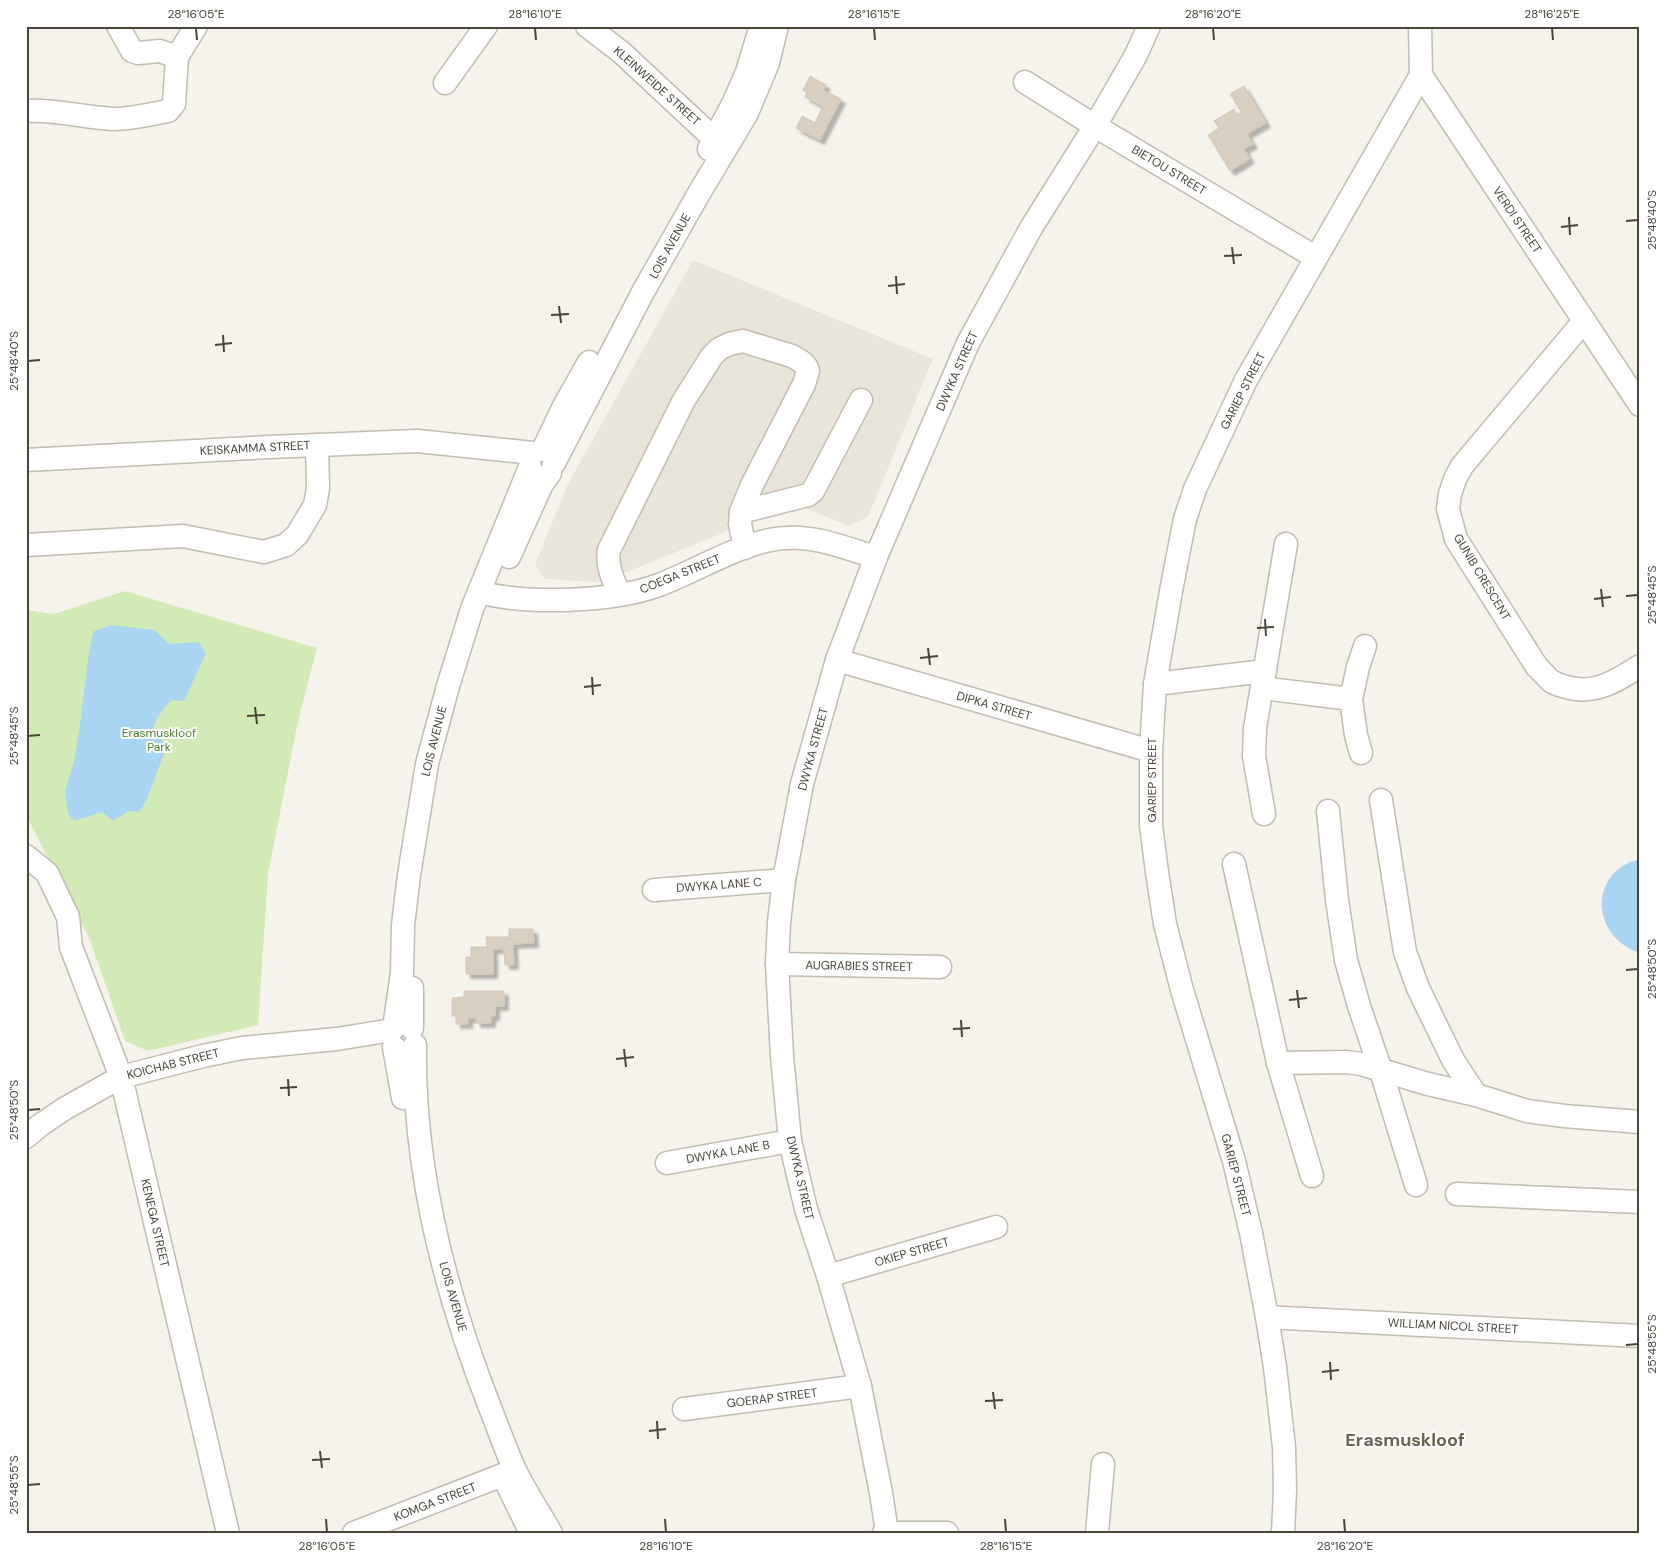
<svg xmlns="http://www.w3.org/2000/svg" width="1666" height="1559" font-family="'DM Sans',sans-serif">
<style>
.residential{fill:#eae5da}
.green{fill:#d2eab5}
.water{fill:#a9d4f2}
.building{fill:#d8cfc1;stroke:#d3c7b4;filter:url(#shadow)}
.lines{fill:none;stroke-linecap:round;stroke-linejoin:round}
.minor-casing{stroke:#c2bbae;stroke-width:25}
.minor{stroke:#fff;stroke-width:22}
.ticks{fill:none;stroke:#4b4439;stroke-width:2}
.labels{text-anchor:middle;stroke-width:4;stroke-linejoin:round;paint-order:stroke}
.street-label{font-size:12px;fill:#4b4439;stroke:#fff}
.park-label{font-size:12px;fill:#4a7f2a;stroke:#fff}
.district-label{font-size:18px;font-weight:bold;fill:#6e6250;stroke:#fff}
.neatline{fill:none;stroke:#4b4439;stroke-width:2}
.ticks-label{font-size:12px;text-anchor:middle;fill:#4b4439}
</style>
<defs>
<filter id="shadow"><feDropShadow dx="4.5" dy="4.5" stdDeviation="1" flood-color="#0004"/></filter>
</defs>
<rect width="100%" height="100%" fill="#f6f3ec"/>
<polygon class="residential" points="693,260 933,359 868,517 849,526 795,504 602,582 545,579 535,565 567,486"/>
<polygon class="green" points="125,591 317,648 298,721 268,874 258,1025 148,1051 125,1041 90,940 26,815 26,610 54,614"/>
<g class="water">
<polygon points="111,625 154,630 169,644 199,642 206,653 184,701 171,700 158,716 153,728 161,740 167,746 146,801 139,812 129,811 113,821 102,812 74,821 68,814 65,791 74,762 79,733 89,651 94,631"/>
<path d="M 1640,859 L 1640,953 C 1590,937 1588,871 1640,859 Z"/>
</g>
<g class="building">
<polygon points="810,76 826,85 823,90 841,99 820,140 796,128 802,116 815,123 823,106 805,97 807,93 803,90"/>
<polygon points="1244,86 1266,123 1247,134 1253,144 1244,149 1250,159 1230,171 1208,135 1219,128 1214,121 1234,109 1237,116 1242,113 1230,94"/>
<polygon points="509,929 533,929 534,943 513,944 514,965 505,965 504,949 493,949 493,974 466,974 466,957 471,957 471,947 487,947 486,937 509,937"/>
<polygon points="464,991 504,991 504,1006 495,1006 495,1016 491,1016 491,1023 476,1023 476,1018 468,1018 468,1024 456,1024 456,1016 452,1016 452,998 464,997"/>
</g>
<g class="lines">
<defs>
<g id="minor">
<polyline points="118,26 132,51 138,53 160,51 177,57"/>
<polyline points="587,26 621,52 725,149"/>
<polyline points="1420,26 1421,75 1640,405"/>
<polyline points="1025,82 1095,126 1315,257"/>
<polyline points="445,83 486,26"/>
<path d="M 26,111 C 56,109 85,118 114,119 C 132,119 151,114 168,111 L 174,104 L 177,57 L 196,26"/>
<polyline points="709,149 733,104 747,72 761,26"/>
<path d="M 1584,321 L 1462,466 L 1455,479 L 1450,494 L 1448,509 L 1456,539 L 1537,667 C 1542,671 1546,677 1551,681 C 1557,685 1563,686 1570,688 C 1597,694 1618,680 1640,666"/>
<polyline points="543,450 563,408 589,362"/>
<polyline points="26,460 269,447 417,441 533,453"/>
<polyline points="554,463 643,292 698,195 747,113 768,63 777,26"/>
<polyline points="741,512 808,495 813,491 861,400"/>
<polyline points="26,545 183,536 264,552 286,545 297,535 315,505 318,488 317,445"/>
<polyline points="509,557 542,484 550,473"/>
<path d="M 479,592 C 527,605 613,602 659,585 C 699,570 746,539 787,538 C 818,536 847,549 876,557"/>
<path d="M 620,594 C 613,580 606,566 609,550 L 684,400 L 712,356 L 719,349 L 729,344 L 743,341 L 792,356 C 799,360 806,363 808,371 L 804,384 L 752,485 L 741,512 L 740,524 L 745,548"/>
<polyline points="837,660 1151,751"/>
<polyline points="1155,684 1265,671"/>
<polyline points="1262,688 1351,699 1356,735 1361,753"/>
<polyline points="1351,699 1358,667 1365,646"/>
<polyline points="1381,800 1405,952 1418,988 1453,1060 1476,1095"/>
<polyline points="1328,811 1337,900 1346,960 1359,1006 1381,1071 1416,1185"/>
<polyline points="1264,814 1254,756 1255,728 1286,544"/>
<polyline points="26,856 47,873 68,917 71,947 121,1077 228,1533"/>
<polyline points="1234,864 1278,1063 1347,1062 1361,1064 1428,1084 1476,1095 1527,1111 1564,1116 1640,1122"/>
<polyline points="654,890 784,880"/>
<polyline points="777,964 940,967"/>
<polyline points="412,988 412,1028"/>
<polyline points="394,1028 402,973 403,925 409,875 427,764 448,686 472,609 530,467"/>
<path d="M 415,1045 C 413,1170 445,1294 491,1410 C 499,1430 506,1451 515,1470 C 525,1491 539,1512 551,1533"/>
<polyline points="394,1047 403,1098"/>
<polyline points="1278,1063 1312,1176"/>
<polyline points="26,1137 39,1126 64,1109 121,1077 203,1056 242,1048 337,1039 392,1030"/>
<polyline points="667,1163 790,1141"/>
<polyline points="1457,1194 1640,1202"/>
<polyline points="828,1276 996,1227"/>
<polyline points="1267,1317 1640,1336"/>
<polyline points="684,1409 860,1386"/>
<polyline points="505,1480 531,1533"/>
<polyline points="887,1532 881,1493 860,1386 828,1276 806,1209 790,1141 782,1056 777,964 779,922 784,880 802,784 837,660 876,557 968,343 1031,228 1095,126 1113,95 1136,55 1149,26"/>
<polyline points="354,1533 515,1470"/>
<polyline points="884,1533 947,1533"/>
<polyline points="1097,1533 1103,1464"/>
<polyline points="1283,1533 1285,1490 1284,1447 1275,1367 1267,1317 1251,1233 1234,1161 1182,990 1165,924 1157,872 1151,825 1151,751 1155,684 1171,591 1185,519 1195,489 1246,380 1421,75"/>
</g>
</defs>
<use href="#minor" class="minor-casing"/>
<use href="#minor" class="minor"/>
</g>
<path class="ticks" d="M 196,28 L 197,40M 535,28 L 536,40M 874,28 L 875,40M 1213,28 L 1214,40M 1552,28 L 1553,40M 1569,217 L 1570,235M 1626,221 L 1638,220M 1561,227 L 1578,225M 1232,247 L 1234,264M 1224,256 L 1242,255M 896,276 L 897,294M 888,286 L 905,284M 559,306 L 561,323M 551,315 L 569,314M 223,335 L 224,352M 215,345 L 232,343M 28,361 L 40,360M 1601,589 L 1603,607M 1626,596 L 1638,595M 1594,599 L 1611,597M 1265,619 L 1266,636M 1257,628 L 1274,627M 928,648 L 930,665M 920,658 L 938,656M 592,677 L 593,695M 584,687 L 601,685M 255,707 L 257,724M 247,716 L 265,715M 28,736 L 40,735M 1626,970 L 1638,969M 1297,990 L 1299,1008M 1289,1000 L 1307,998M 961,1020 L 962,1037M 953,1029 L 970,1028M 624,1049 L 626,1067M 616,1059 L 634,1057M 288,1079 L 289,1096M 280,1088 L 297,1087M 28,1110 L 40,1109M 1626,1345 L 1638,1344M 1330,1362 L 1331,1380M 1322,1372 L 1339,1370M 993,1392 L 995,1409M 985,1401 L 1003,1400M 657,1421 L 658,1439M 649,1431 L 666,1429M 320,1451 L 322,1468M 312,1460 L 330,1459M 28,1485 L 40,1484M 326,1519 L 327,1532M 665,1519 L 666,1532M 1005,1519 L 1006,1532M 1344,1519 L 1345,1532"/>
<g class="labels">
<g class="street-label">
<text transform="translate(657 86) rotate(42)" y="4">KLEINWEIDE STREET</text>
<text transform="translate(1169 170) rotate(31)" y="4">BIETOU STREET</text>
<text transform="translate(1517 220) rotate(56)" y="4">VERDI STREET</text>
<text transform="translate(670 246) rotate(-61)" y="4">LOIS AVENUE</text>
<text transform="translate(957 371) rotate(-66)" y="4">DWYKA STREET</text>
<text transform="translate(1243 391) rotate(-63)" y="4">GARIEP STREET</text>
<text transform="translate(255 448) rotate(-3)" y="4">KEISKAMMA STREET</text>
<text transform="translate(680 574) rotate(-22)" y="4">COEGA STREET</text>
<text transform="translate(1482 577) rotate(59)" y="4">GUNIB CRESCENT</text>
<text transform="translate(994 706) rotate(16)" y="4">DIPKA STREET</text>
<text transform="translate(434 741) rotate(-76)" y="4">LOIS AVENUE</text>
<text transform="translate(813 749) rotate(-75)" y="4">DWYKA STREET</text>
<text transform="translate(1152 780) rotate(-90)" y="4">GARIEP STREET</text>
<text transform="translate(719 885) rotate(-4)" y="4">DWYKA LANE C</text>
<text transform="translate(859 966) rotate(1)" y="4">AUGRABIES STREET</text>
<text transform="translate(173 1064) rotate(-14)" y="4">KOICHAB STREET</text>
<text transform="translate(728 1152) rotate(-10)" y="4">DWYKA LANE B</text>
<text transform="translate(1236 1175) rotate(75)" y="4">GARIEP STREET</text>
<text transform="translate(800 1178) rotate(77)" y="4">DWYKA STREET</text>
<text transform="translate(155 1223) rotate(77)" y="4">KENEGA STREET</text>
<text transform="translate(912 1252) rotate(-16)" y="4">OKIEP STREET</text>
<text transform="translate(453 1297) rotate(74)" y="4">LOIS AVENUE</text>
<text transform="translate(1453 1326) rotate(3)" y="4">WILLIAM NICOL STREET</text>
<text transform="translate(772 1398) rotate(-7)" y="4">GOERAP STREET</text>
<text transform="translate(435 1502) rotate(-21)" y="4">KOMGA STREET</text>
</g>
<g class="park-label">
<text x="159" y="737">Erasmuskloof<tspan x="159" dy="14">Park</tspan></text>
</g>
<g class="district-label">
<text x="1405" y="1446">Erasmuskloof</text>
</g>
</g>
<rect width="1666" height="1559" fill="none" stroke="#ffffff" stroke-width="55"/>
<rect x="28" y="28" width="1610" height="1504" class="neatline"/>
<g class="ticks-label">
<text x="196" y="18">28°16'05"E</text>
<text x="535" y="18">28°16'10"E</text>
<text x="874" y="18">28°16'15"E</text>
<text x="1213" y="18">28°16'20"E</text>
<text x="1552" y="18">28°16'25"E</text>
<text transform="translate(1652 220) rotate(-90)" y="4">25°48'40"S</text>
<text transform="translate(14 361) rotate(-90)" y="4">25°48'40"S</text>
<text transform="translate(1652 595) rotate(-90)" y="4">25°48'45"S</text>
<text transform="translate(14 736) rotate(-90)" y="4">25°48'45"S</text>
<text transform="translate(1652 969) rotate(-90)" y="4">25°48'50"S</text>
<text transform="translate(14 1110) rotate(-90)" y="4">25°48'50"S</text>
<text transform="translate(1652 1344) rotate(-90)" y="4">25°48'55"S</text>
<text transform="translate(14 1485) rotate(-90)" y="4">25°48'55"S</text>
<text x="327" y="1550">28°16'05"E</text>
<text x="666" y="1550">28°16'10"E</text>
<text x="1006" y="1550">28°16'15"E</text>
<text x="1345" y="1550">28°16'20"E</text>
</g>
</svg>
